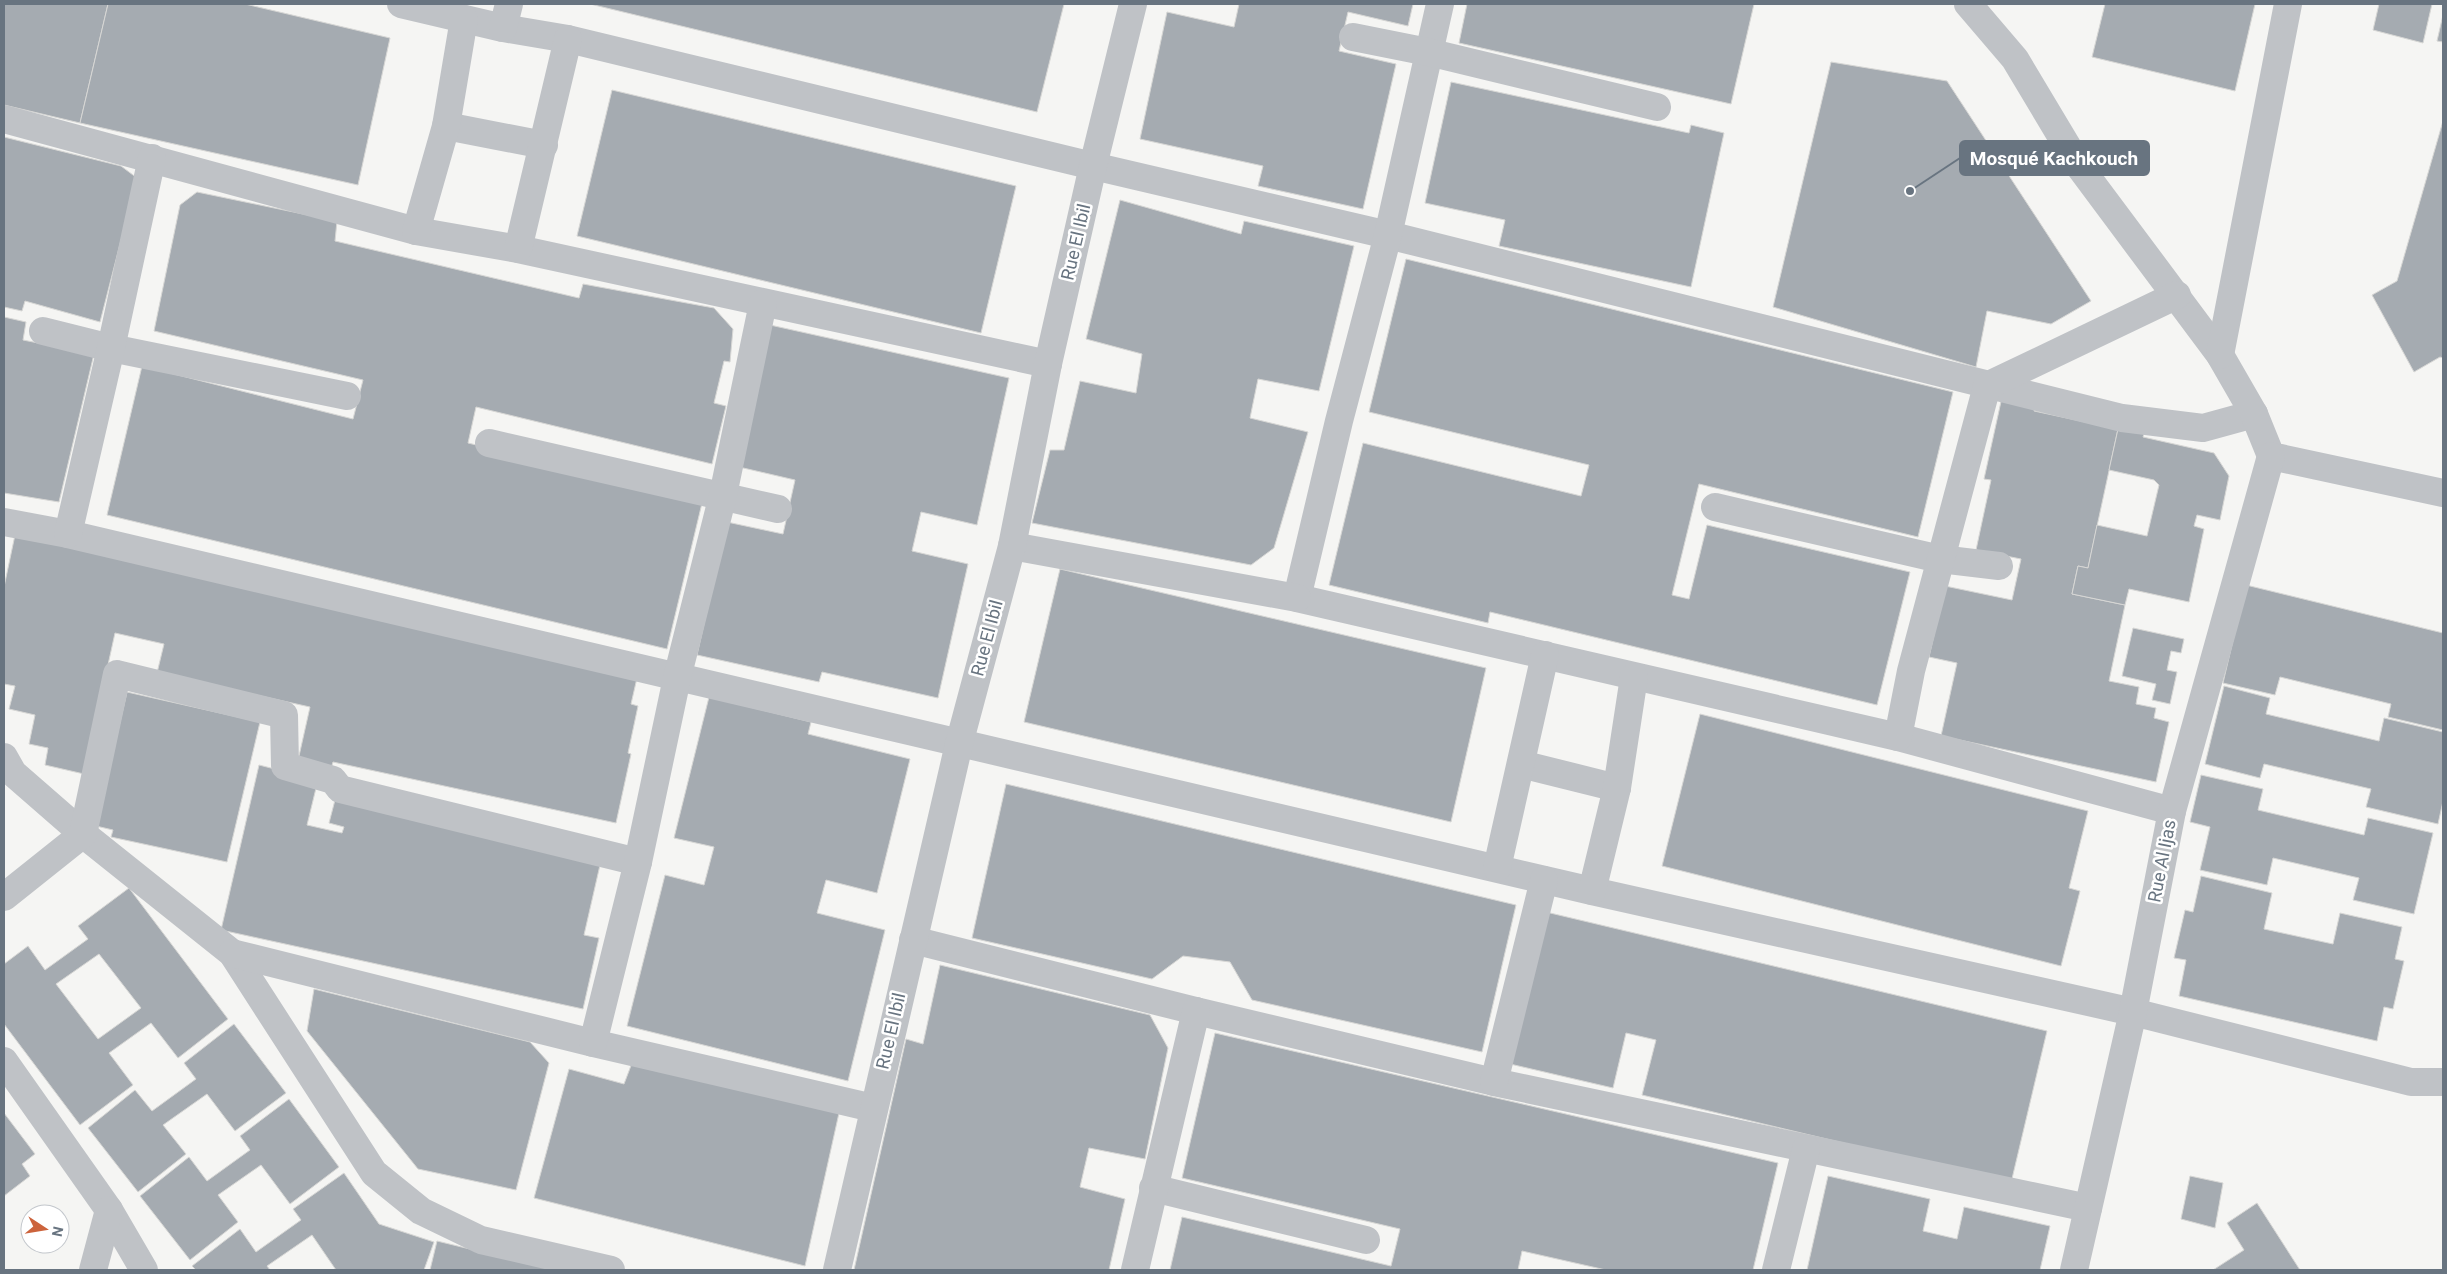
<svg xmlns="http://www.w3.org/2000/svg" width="2447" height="1274" font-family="Roboto,sans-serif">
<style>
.building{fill:#a5abb1;stroke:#d7d7d5;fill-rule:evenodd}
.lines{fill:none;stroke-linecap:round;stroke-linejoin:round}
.street{stroke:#bfc2c6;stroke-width:28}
.labels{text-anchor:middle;stroke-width:5;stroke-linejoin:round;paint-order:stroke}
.street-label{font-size:18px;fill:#687480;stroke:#fff}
.leader{fill:none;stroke:#687480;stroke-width:2}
.callout-dot{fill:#687480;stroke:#fff;stroke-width:2}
.callout{fill:#687480;stroke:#687480;stroke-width:2}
.callout-label{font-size:19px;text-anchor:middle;font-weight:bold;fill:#fff}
</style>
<rect width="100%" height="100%" fill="#f5f5f3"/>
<g class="building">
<polygon points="4,4 108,4 80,123 4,105"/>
<polygon points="108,4 245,4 390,38 358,185 80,123"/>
<polygon points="590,4 1064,4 1037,112"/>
<polygon points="1239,4 1413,4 1408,26 1348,12 1339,51 1396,64 1363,209 1258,186 1263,166 1140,139 1167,12 1234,27"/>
<polygon points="1467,4 1754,4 1731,104 1459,43"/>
<polygon points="2105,4 2255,4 2235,91 2092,57"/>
<polygon points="2379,4 2432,4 2423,43 2373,30"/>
<polygon points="2443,15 2443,42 2437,41"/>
<polygon points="1831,62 1947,81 2091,301 2051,324 1987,311 1976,367 1773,307"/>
<polygon points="1451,82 1689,133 1691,125 1724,133 1691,287 1499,246 1505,220 1425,203"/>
<polygon points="612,90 1016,186 981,333 577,236"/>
<polygon points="2443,121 2443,358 2440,357 2414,372 2372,295 2397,281"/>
<polygon points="4,137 121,166 137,178 100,322 25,301 22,311 4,307"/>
<polygon points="197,192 337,221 335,241 579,298 583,284 714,308 733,329 730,362 724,361 714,403 726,406 712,464 476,407 468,443 703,499 667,649 107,515 142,366 353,419 363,380 154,331 180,205"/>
<polygon points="1120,200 1241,234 1244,221 1354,246 1319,391 1258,379 1250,418 1308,432 1274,548 1251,565 1032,523 1050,450 1064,450 1080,381 1136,393 1142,354 1086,339"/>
<polygon points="1406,259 1953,392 1918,537 1699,484 1672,595 1689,599 1707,525 1910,572 1877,705 1490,612 1488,623 1329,585 1363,443 1581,496 1589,465 1369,412"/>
<polygon points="4,317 26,322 23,340 94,354 59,502 4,493"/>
<polygon points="770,325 1009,378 977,525 921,512 912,551 968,564 938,698 822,672 819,682 697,655 727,522 783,534 795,480 739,467"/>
<polygon points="2002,397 2035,404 2034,411 2118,429 2088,568 2078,566 2072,594 2125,605 2109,681 2139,687 2136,704 2156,708 2154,718 2169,722 2156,782 1941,736 1957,663 1929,657 1945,586 2012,600 2021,559 1976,550 1991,480 1984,479"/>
<polygon points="2118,429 2145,431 2143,437 2214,453 2229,476 2220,520 2197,515 2194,526 2204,529 2189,602 2129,589 2125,605 2072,594 2078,566 2088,568 2097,525 2147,536 2159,485 2154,480 2109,470"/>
<polygon points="15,535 637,678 631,704 638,706 628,753 631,754 616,823 333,762 330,772 297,765 310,707 157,673 164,644 115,633 84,774 45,765 48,748 29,744 35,715 9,709 15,686 4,684 4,587"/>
<polygon points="1060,569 1486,668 1451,822 1024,722"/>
<polygon points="2246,585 2443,633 2443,730 2388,717 2391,704 2280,677 2275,695 2223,683"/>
<polygon points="2133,628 2184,639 2181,653 2171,651 2167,670 2177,672 2170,704 2152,700 2156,684 2122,676"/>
<polygon points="2224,686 2270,698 2266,714 2379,741 2384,718 2443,732 2443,801 2438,824 2366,807 2371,789 2264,764 2260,778 2205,764"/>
<polygon points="127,692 260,722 227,862 111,837 113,830 96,826"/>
<polygon points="709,697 811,722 808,734 910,759 877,893 826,880 817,913 885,930 848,1081 627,1026 665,875 704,885 714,847 674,838"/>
<polygon points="1700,714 2088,811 2069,888 2080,891 2061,966 1662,866"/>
<polygon points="259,765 318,780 307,825 342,833 344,827 329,823 335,800 600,865 584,935 599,938 583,1009 221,930"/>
<polygon points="2201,775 2263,789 2258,810 2364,835 2368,818 2433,833 2414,914 2353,900 2359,878 2273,858 2267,885 2200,870 2210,827 2190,822"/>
<polygon points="1006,784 1516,905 1482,1052 1252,1000 1230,962 1183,956 1152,979 972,938"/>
<polygon points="2201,876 2272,893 2264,929 2333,944 2340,913 2402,927 2395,959 2404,961 2393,1009 2384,1007 2377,1041 2179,996 2186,960 2174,958 2185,910 2193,912"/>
<path d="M 129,888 L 228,1019 L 178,1058 L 151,1023 L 109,1053 L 133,1085 L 80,1125 L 4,1024 L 4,964 L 28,946 L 45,970 L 88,939 L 78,926 ZM 99,954 L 141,1008 L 98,1039 L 56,984 Z"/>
<polygon points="1546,912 2047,1031 2011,1183 1642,1095 1656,1040 1626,1033 1613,1088 1510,1064"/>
<polygon points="940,965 1150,1015 1168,1048 1145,1159 1089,1148 1080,1187 1125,1199 1109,1270 854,1270 906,1039 923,1044"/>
<polygon points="314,989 530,1042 549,1063 516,1190 418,1169 307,1031"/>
<polygon points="234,1024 286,1093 235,1131 207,1094 163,1125 186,1154 138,1192 88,1128 135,1090 152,1111 196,1079 184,1063"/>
<polygon points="1215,1033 1778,1163 1753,1270 1606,1270 1522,1251 1518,1270 1170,1270 1182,1217 1391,1266 1400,1229 1182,1178"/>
<polygon points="632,1063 839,1113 805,1266 534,1198 569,1069 624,1084"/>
<polygon points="289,1099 339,1167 290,1204 261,1165 218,1195 238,1222 190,1260 140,1196 189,1157 207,1181 250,1150 240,1136"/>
<polygon points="4,1113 35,1154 22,1164 30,1176 4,1196"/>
<polygon points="344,1173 379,1224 434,1242 424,1270 336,1270 312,1235 267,1266 270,1270 196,1270 192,1266 240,1229 256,1252 301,1220 293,1209"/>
<polygon points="1828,1176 1930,1199 1923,1231 1957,1239 1964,1207 2050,1226 2040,1270 1807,1270"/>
<polygon points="2190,1176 2223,1183 2215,1228 2181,1219"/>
<polygon points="2257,1203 2300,1270 2213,1270 2244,1250 2227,1223"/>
<polygon points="437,1241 556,1270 430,1270"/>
</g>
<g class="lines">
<g class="street">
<polyline points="401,4 503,28 568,39 1093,166 1388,235 2122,418 2203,428 2254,414"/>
<polyline points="1440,4 1388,235 1339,421 1297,598 1898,737 2172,811"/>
<polyline points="1968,4 2015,59 2079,166 2220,355 2254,414 2271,456 2443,493"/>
<polyline points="503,28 509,4"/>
<polyline points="1353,37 1428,52 1657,107"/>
<polyline points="4,119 416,231 518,249 1048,364"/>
<polyline points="446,126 544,145"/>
<polyline points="416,231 446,126 464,19"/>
<polyline points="518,249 568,39"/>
<polyline points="43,331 111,348 347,396"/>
<polyline points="2220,355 2288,4"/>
<polyline points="489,443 778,509"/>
<polyline points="1715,507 1940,559 1999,566"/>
<polyline points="4,522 68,534 1592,891 2133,1012 2411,1082 2443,1082"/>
<polyline points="68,534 111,348 152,158"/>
<polyline points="1012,546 1297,598"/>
<polyline points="1898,737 1911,671 1987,386 2177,295"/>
<polyline points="4,757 13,773 83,834 232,953 374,1173 421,1211 481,1240 611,1270"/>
<polyline points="1521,764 1617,788"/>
<polyline points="1497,868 1545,655"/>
<polyline points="1592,891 1617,788 1634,677"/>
<polyline points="4,897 83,834 117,674 284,715 285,766 333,780 340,789 638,862"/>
<polyline points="913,940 1196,1011 1494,1082 2088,1208"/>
<polyline points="232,953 593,1043 873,1108"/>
<polyline points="593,1043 638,862 677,678 723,495 763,303"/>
<polyline points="4,1061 109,1210 144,1270"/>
<polyline points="1494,1082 1544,880"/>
<polyline points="1153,1188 1366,1240"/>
<polyline points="93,1270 109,1210"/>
<polyline points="837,1270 959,744 1012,546 1048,364 1093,166 1133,4"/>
<polyline points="1135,1270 1196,1011"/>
<polyline points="1776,1270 1806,1149"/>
<polyline points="2074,1270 2133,1012 2172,811 2271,456"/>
</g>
</g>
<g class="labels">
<g class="street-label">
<text transform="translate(1076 242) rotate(-77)" y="6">Rue El Ibil</text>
<text transform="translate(987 638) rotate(-75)" y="6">Rue El Ibil</text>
<text transform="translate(2162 861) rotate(-79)" y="6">Rue Al Ijas</text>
<text transform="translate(891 1031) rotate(-77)" y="6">Rue El Ibil</text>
</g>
</g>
<path class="leader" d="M1910 191L1960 158"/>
<circle class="callout-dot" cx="1910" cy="191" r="5"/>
<rect class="callout" x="1960" y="141" width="189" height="34" rx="5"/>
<g class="callout-label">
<text x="2054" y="165">Mosqué Kachkouch</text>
</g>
<rect width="2447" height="1274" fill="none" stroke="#687480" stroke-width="10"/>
<g transform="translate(45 1229) rotate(102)"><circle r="24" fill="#ffffff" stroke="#c3c7cc"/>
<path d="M0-4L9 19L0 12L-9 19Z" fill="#cc633c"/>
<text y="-8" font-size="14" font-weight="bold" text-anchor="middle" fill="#687480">N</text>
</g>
</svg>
